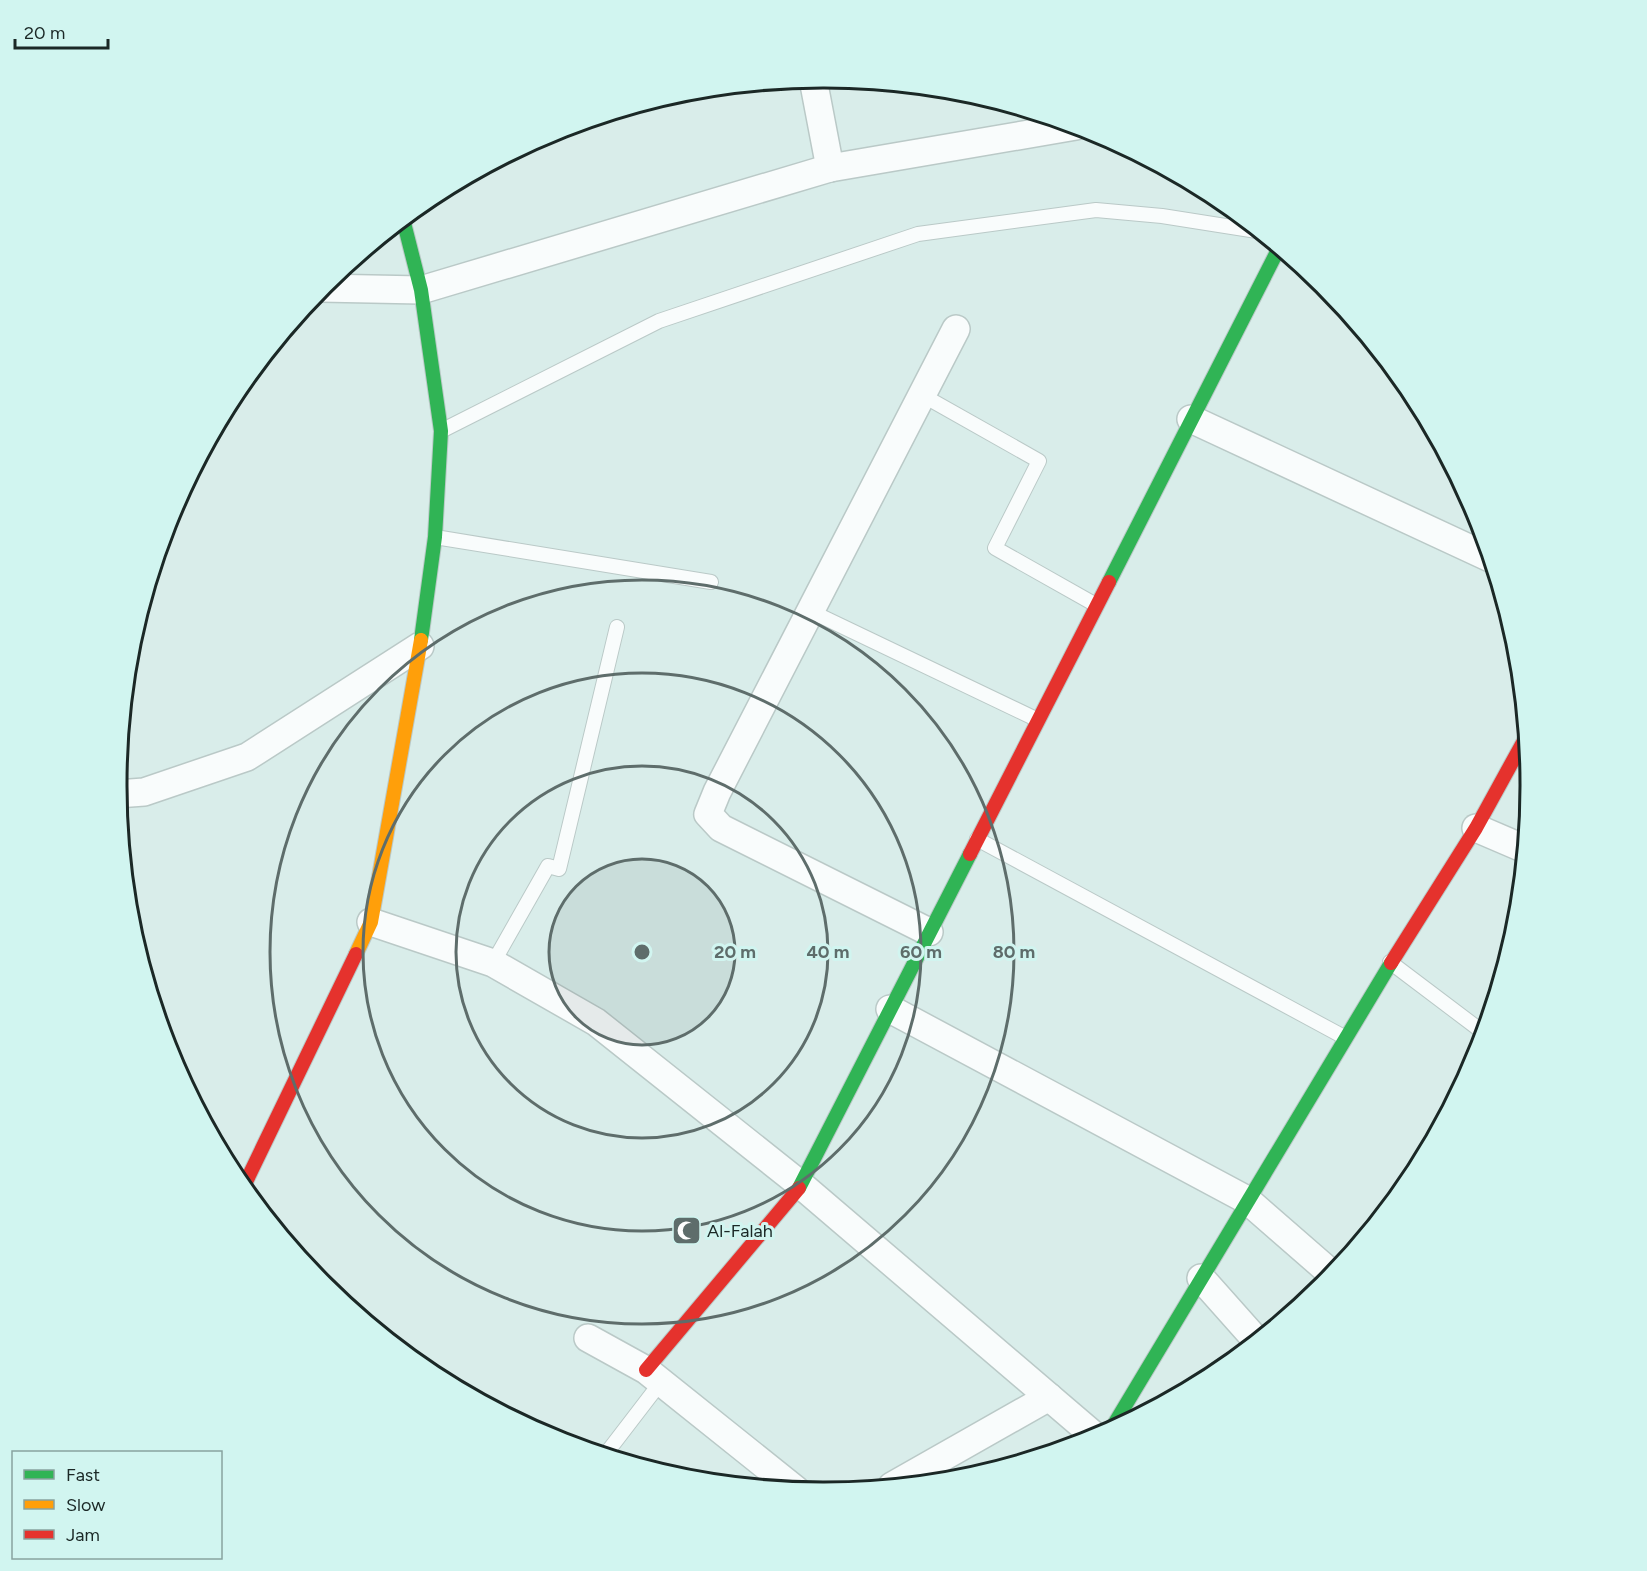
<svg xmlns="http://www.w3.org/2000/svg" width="1647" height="1571" font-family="Figtree,sans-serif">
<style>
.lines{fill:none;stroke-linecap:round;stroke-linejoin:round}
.lane-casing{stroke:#bac9c7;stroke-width:16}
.street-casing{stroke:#bac9c7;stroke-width:30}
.fast-casing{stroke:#bac9c7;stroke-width:16}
.slow-casing{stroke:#bac9c7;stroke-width:16}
.jam-casing{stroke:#bac9c7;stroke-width:16}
.lane{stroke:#f9fcfc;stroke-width:14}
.street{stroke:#f9fcfc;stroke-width:27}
.fast{stroke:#30b455;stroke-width:14}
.slow{stroke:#ff9f0a;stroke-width:14}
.jam{stroke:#e5322d;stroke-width:14}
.ring{fill:none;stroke:#5e6d6b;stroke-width:3}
.labels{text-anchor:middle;stroke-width:6;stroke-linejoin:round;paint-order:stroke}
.poi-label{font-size:18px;fill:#1b2826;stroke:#d1f5f0;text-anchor:start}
.rim{fill:none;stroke:#1b2826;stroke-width:3}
.centre{fill:#5e6d6b;stroke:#d1f5f0;stroke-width:3}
.ring-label{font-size:18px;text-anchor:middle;font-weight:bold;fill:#5e6d6b;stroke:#d1f5f0;stroke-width:6;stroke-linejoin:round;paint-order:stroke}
</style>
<rect width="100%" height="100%" fill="#d9edea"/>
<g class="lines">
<defs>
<g id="lane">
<polyline points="922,395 1039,461 995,548 1096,605"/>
<polyline points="441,431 659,321 918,234 1096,210 1162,216 1257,231"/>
<polyline points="435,537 711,582"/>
<polyline points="810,611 1038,720"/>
<polyline points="977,839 1344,1037"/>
<polyline points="1390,962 1484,1033"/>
<polyline points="493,963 548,866 559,869 617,627"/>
<polyline points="605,1455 661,1382"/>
</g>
<g id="street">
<polyline points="813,79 830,168"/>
<polyline points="321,288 421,290 830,168 1076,126"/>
<polyline points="1191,419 1490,558"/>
<polyline points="117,794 144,792 247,757 420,646"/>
<polyline points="1476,828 1525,849"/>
<polyline points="371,922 493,963 596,1022 801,1185 1097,1438"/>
<polyline points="929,932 721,828 708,814 717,792 956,329"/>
<polyline points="890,1009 1247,1200 1333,1275"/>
<polyline points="1201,1278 1257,1341"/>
<polyline points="588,1338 646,1370 796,1490"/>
<polyline points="892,1486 1049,1397"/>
</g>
<g id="fast">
<polyline points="403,219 421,290 441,431 435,537 421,640"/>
<polyline points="1109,582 1279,248"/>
<polyline points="799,1188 970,854"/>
<polyline points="1110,1431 1391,963"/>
</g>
<polyline id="slow" points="356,954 371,922 421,640"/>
<g id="jam">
<polyline points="970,854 1109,582"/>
<polyline points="1391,963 1476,828 1526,737"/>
<polyline points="243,1188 356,954"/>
<polyline points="646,1370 799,1188"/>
</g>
</defs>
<use href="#lane" class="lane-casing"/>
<use href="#street" class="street-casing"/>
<use href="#fast" class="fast-casing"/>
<use href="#slow" class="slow-casing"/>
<use href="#jam" class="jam-casing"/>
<use href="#lane" class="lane"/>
<use href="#street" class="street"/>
<use href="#fast" class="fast"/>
<use href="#slow" class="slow"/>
<use href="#jam" class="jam"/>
</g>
<circle cx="642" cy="952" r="93" fill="#5e6d6b" fill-opacity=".12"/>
<g class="ring">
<circle cx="642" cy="952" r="93"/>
<circle cx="642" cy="952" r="186"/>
<circle cx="642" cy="952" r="279"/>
<circle cx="642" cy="952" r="372"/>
</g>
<defs>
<symbol id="mosque-square" viewBox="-11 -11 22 22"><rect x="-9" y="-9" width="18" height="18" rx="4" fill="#5e6d6b" stroke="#d1f5f0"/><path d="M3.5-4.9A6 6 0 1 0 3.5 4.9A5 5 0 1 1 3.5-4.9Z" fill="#fff"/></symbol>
</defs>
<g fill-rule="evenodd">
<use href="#mosque-square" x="670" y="1214" width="33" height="33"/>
</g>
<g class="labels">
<g class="poi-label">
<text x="707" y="1237">Al-Falah</text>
</g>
</g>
<path d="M0 0H1647V1571H0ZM823 88H824A696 696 0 0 1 1520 784V786A696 696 0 0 1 824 1482H823A696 696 0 0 1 127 786V784A696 696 0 0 1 823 88Z" fill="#d1f5f0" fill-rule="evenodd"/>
<path class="rim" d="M823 88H824A696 696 0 0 1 1520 784V786A696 696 0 0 1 824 1482H823A696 696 0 0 1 127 786V784A696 696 0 0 1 823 88Z"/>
<circle cx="642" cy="952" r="9" class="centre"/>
<g class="ring-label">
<text x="735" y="958">20 m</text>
<text x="828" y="958">40 m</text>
<text x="921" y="958">60 m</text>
<text x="1014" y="958">80 m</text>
</g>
<rect x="12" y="1451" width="210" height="108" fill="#d1f5f0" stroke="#88a39f" stroke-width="1.5"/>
<rect x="24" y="1470" width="30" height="9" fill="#30b455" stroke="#88a39f" stroke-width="1.5"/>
<text x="66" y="1481" font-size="18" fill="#1b2826">Fast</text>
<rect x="24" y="1500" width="30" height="9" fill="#ff9f0a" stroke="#88a39f" stroke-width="1.5"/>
<text x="66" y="1511" font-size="18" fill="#1b2826">Slow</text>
<rect x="24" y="1530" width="30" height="9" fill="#e5322d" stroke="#88a39f" stroke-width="1.5"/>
<text x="66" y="1541" font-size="18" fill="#1b2826">Jam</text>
<path d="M15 39v9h93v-9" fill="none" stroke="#1b2826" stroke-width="3"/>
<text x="24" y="39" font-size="18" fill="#1b2826" stroke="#d1f5f0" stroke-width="4.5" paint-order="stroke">20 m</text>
</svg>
